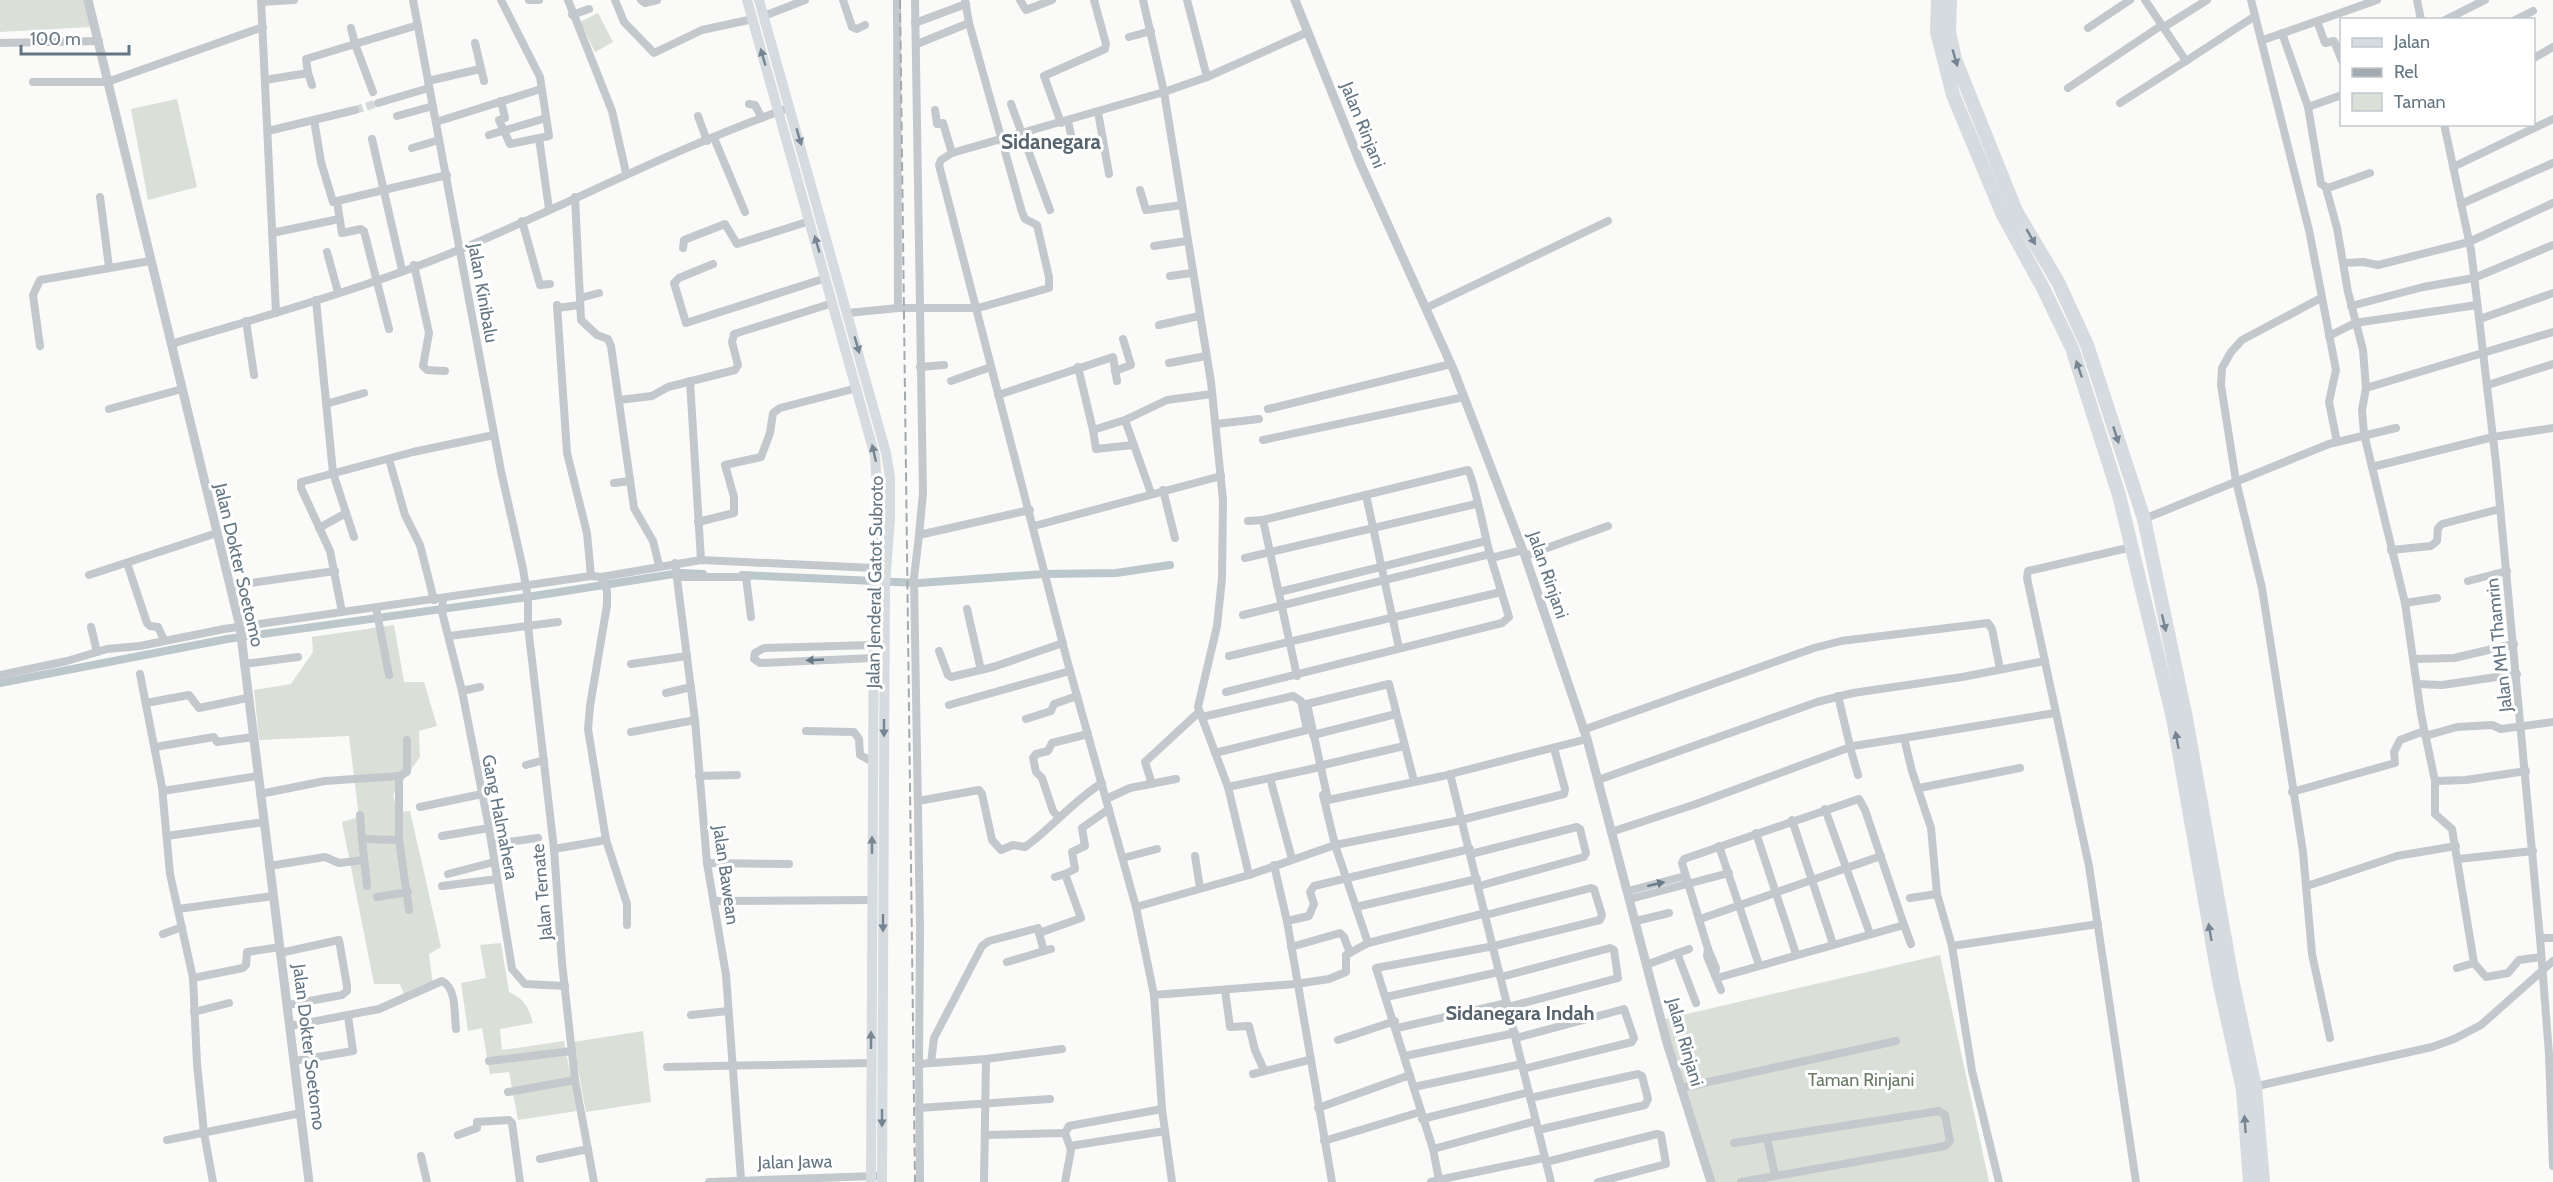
<svg xmlns="http://www.w3.org/2000/svg" width="2553" height="1182" font-family="Cabin,sans-serif">
<style>
.green{fill:#dadfd7}
.lines{fill:none;stroke-linecap:round;stroke-linejoin:round}
.canal{stroke:#bbc7cb;stroke-width:8}
.minor-tunnel{stroke:#d5d9db;stroke-width:8;stroke-dasharray:8 4;stroke-linecap:butt}
.minor{stroke:#c3c8cc;stroke-width:8}
.tertiary{stroke:#c3c8cc;stroke-width:9}
.secondary{stroke:#d6dbdf;stroke-width:10}
.trunk{stroke:#d6dbdf;stroke-width:14}
.rail{stroke:#a2aab0;stroke-width:2;stroke-dasharray:9 4.5;stroke-linecap:butt}
.oneway{fill:#768591}
.oneway2{fill:#6a7a87}
.labels{text-anchor:middle;stroke-width:6;stroke-linejoin:round;paint-order:stroke}
.street-label{font-size:18px;fill:#657683;stroke:#fff}
.park-label{font-size:18px;fill:#687a64;stroke:#fff}
.neighbourhood-label{font-size:20px;font-weight:bold;fill:#57646e;stroke:#fff}
.quarter-label{font-size:21px;font-weight:bold;fill:#57646e;stroke:#fff}
</style>
<rect width="100%" height="100%" fill="#fafaf8"/>
<g class="green">
<polygon points="0,0 85,0 90,27 0,32"/>
<polygon points="598,13 613,42 595,52 580,22"/>
<polygon points="177,99 197,187 148,200 131,109"/>
<polygon points="394,625 404,682 424,682 437,726 419,731 420,757 393,795 397,812 410,811 441,947 429,954 433,985 406,999 400,984 374,984 342,822 359,817 349,736 259,740 254,690 291,684 313,652 312,637"/>
<path d="M 501,943 L 509,992 C 525,1000 528,1006 533,1023 L 500,1029 L 502,1050 L 564,1041 L 577,1111 L 518,1120 L 509,1072 L 490,1074 L 482,1028 L 468,1031 L 461,983 L 486,978 L 480,945 Z"/>
<polygon points="1940,955 1989,1182 1713,1182 1661,1020"/>
<polygon points="643,1031 651,1102 586,1112 573,1042"/>
</g>
<g class="lines">
<g class="canal">
<polyline points="742,575 919,583 1044,574 1116,573 1170,565"/>
<polyline points="0,683 227,639 521,598 680,573 703,574"/>
</g>
<polyline class="minor-tunnel" points="355,110 378,103"/>
<g class="minor">
<polyline points="261,0 276,313"/>
<polyline points="413,0 501,471 523,569 528,599 528,626 554,849 562,963 575,1080 594,1182"/>
<polyline points="529,0 539,0"/>
<polyline points="568,0 612,111 626,173"/>
<polyline points="615,0 624,22 654,53 702,30 753,19"/>
<polyline points="641,0 645,3 657,0"/>
<polyline points="843,0 852,27 857,29 865,25"/>
<polyline points="897,0 898,308"/>
<polyline points="915,0 923,493 919,535 1030,510"/>
<polyline points="1020,0 1026,10 1052,0"/>
<polyline points="1143,0 1164,92 952,153 941,160 939,165 1067,660 1136,907 1154,995 1162,1109 1172,1182"/>
<polyline points="1187,0 1207,77 1164,92 1211,382 1223,500 1222,578 1217,626 1198,707 1228,787 1316,768"/>
<polyline points="2145,0 2186,61 2255,16"/>
<polyline points="2251,0 2309,230 2336,370 2329,402 2337,442"/>
<polyline points="2417,0 2421,20"/>
<polyline points="261,2 294,0"/>
<polyline points="572,15 589,9"/>
<polyline points="764,16 805,0"/>
<polyline points="2445,20 2485,0"/>
<polyline points="2515,20 2533,11"/>
<polyline points="2317,21 2325,43 2334,41 2342,61"/>
<polyline points="915,23 966,4"/>
<polyline points="2164,27 2207,0"/>
<polyline points="2088,28 2130,0"/>
<polyline points="2282,33 2308,107 2321,184 2328,188 2370,173"/>
<polyline points="1129,37 1151,31"/>
<polyline points="2263,40 2377,0"/>
<polyline points="0,43 99,41"/>
<polyline points="475,43 484,81"/>
<polyline points="917,44 969,23 965,0"/>
<polyline points="2534,58 2553,47"/>
<polyline points="308,73 312,85"/>
<polyline points="1207,77 1308,32"/>
<polyline points="265,80 308,73 306,59 355,44 351,28"/>
<polyline points="428,81 480,69"/>
<polyline points="33,82 107,82 263,27"/>
<polyline points="2068,88 2162,25"/>
<polyline points="373,92 355,44 418,25"/>
<polyline points="501,101 505,118 499,120 510,144 549,136 540,77 501,0"/>
<polyline points="378,103 429,88"/>
<polyline points="2120,103 2186,61"/>
<polyline points="749,104 755,105 762,118"/>
<polyline points="1011,104 1050,210"/>
<polyline points="2308,107 2342,95"/>
<polyline points="935,110 937,124 943,123 952,153"/>
<polyline points="1098,112 1109,174"/>
<polyline points="397,116 433,106"/>
<polyline points="698,116 707,141"/>
<polyline points="314,120 321,162 333,202 447,175"/>
<polyline points="1068,121 1073,144"/>
<polyline points="436,122 541,89"/>
<polyline points="1061,123 1044,76 1105,49 1106,44 1094,0"/>
<polyline points="2444,124 2471,250 2496,463 2540,938 2549,1054 2553,1166"/>
<polyline points="268,131 355,110"/>
<polyline points="489,135 546,118"/>
<polyline points="539,138 549,209"/>
<polyline points="714,138 745,212"/>
<polyline points="372,139 402,270"/>
<polyline points="412,148 439,140"/>
<polyline points="2453,167 2553,119"/>
<polyline points="2326,188 2337,228 2348,292 2363,350 2366,388 2362,410 2364,434 2405,603 2421,714 2435,781"/>
<polyline points="1140,190 1146,210 1182,205"/>
<polyline points="100,197 109,267"/>
<polyline points="575,197 581,320 597,335 608,339 611,346 634,508 653,541 659,565"/>
<polyline points="337,202 342,233 361,229 364,231 389,329"/>
<polyline points="2461,204 2553,163"/>
<polyline points="522,221 540,285 550,284"/>
<polyline points="272,233 339,219"/>
<polyline points="1154,246 1187,241"/>
<polyline points="683,248 684,240 725,224 737,244 810,221"/>
<polyline points="327,252 338,292"/>
<polyline points="2345,263 2363,262 2378,265 2469,242 2553,203"/>
<polyline points="713,264 679,278 674,283 686,323 826,278"/>
<polyline points="414,265 429,333 423,366 427,370 445,371"/>
<polyline points="1170,276 1192,273"/>
<polyline points="580,298 599,293"/>
<polyline points="2321,298 2242,340 2231,352 2222,368 2221,385 2236,481 2262,588 2303,852 2312,954 2330,1038"/>
<polyline points="316,300 333,473 354,537"/>
<polyline points="557,305 567,453 587,533 591,576"/>
<polyline points="2351,306 2423,287 2474,278 2553,245"/>
<polyline points="557,308 580,305"/>
<polyline points="1426,308 1608,221"/>
<polyline points="848,313 898,308 978,308 1049,288 1049,277 1037,225 1025,219 1022,212 969,23"/>
<polyline points="2480,319 2553,293"/>
<polyline points="246,321 254,375"/>
<polyline points="1159,325 1199,316"/>
<polyline points="2329,336 2355,323 2477,305"/>
<path d="M 171,344 C 268,315 367,288 461,249 C 569,204 673,149 783,110"/>
<polyline points="40,346 33,295 40,280 150,261"/>
<polyline points="1169,363 1206,356"/>
<polyline points="920,367 944,365"/>
<polyline points="1078,367 1093,430 1125,420 1151,493"/>
<polyline points="1115,371 1131,365 1123,339"/>
<polyline points="690,381 701,560"/>
<polyline points="951,381 991,367"/>
<polyline points="2488,385 2553,364"/>
<polyline points="2366,388 2553,332"/>
<polyline points="998,395 1113,357 1117,381"/>
<polyline points="619,400 652,396 668,387 735,370 738,365 732,342 734,334 833,303"/>
<polyline points="326,404 364,393"/>
<polyline points="109,409 182,389"/>
<polyline points="1268,409 1451,364"/>
<polyline points="1125,420 1167,400 1212,394"/>
<polyline points="1216,424 1259,419"/>
<polyline points="1093,430 1096,449 1133,445"/>
<polyline points="1263,440 1464,397"/>
<polyline points="389,459 405,515 420,545 434,600"/>
<polyline points="2372,467 2493,437 2553,428"/>
<polyline points="614,483 630,481"/>
<polyline points="1163,490 1175,538"/>
<polyline points="1366,495 1399,648"/>
<polyline points="2144,519 2329,444 2396,428"/>
<polyline points="1248,521 1263,520"/>
<polyline points="698,522 734,513 734,497 725,465 761,457 770,433 773,413 780,408 857,388"/>
<polyline points="1034,526 1221,476"/>
<polyline points="319,528 346,513"/>
<polyline points="919,535 914,578 920,927 919,1064"/>
<polyline points="2132,547 2028,571 2027,578 2089,866 2136,1182"/>
<polyline points="2391,550 2431,546 2437,541 2438,528 2442,524 2500,509"/>
<polyline points="1525,556 1608,526"/>
<polyline points="1245,558 1476,504"/>
<polyline points="127,563 147,623 150,626 158,627 164,640"/>
<polyline points="675,563 695,720 707,863 726,975 741,1179"/>
<polyline points="89,575 217,533"/>
<polyline points="601,577 607,591 607,605 590,706 588,729 606,840 627,904 627,925"/>
<polyline points="677,577 748,577"/>
<polyline points="746,577 751,617"/>
<polyline points="2468,581 2507,571"/>
<polyline points="230,586 335,571"/>
<polyline points="1279,592 1486,541"/>
<polyline points="443,599 442,612 462,691 489,828 512,969 525,984 565,986"/>
<polyline points="2405,603 2437,598"/>
<polyline points="376,608 389,675"/>
<polyline points="967,609 981,670"/>
<polyline points="342,612 330,551 301,488 301,482 413,452 494,435"/>
<polyline points="1243,615 1490,554"/>
<polyline points="91,627 97,652"/>
<polyline points="449,636 558,622"/>
<polyline points="939,651 948,675 951,677 993,667 1063,643"/>
<polyline points="1229,656 1501,592"/>
<polyline points="873,658 760,663 754,659 755,653 764,648 873,645"/>
<polyline points="2414,659 2454,658 2514,644"/>
<polyline points="244,664 298,657"/>
<polyline points="631,664 687,656"/>
<polyline points="140,674 162,787 170,874 193,978 197,1064 204,1133 213,1182"/>
<polyline points="0,675 67,661 107,649 140,646 224,629 591,576 601,577 701,560 874,568"/>
<path d="M 1297,676 L 1263,520 L 1468,470 C 1474,477 1486,543 1491,558 L 1523,550"/>
<polyline points="2417,684 2442,685 2517,674"/>
<polyline points="462,691 480,687"/>
<polyline points="1226,692 1502,623 1509,617 1491,558"/>
<polyline points="666,693 691,687"/>
<polyline points="1838,696 1850,746"/>
<polyline points="146,703 189,695 199,708 247,698"/>
<polyline points="949,705 1070,671"/>
<polyline points="1202,717 1293,696 1301,701 1306,725"/>
<polyline points="1026,719 1051,711 1054,704 1077,696"/>
<polyline points="1583,730 1814,648 1841,641 1988,623 1992,629 2000,669"/>
<polyline points="806,731 854,732 859,739 860,755 873,762"/>
<polyline points="631,732 695,720"/>
<polyline points="1313,735 1396,714"/>
<polyline points="2425,736 2457,727 2492,725 2501,729 2553,722"/>
<polyline points="155,747 214,737 217,742 253,737"/>
<polyline points="1850,747 1858,775"/>
<polyline points="1215,753 1307,730"/>
<polyline points="526,765 544,760"/>
<polyline points="1319,766 1404,746"/>
<polyline points="2526,771 2466,780 2435,781 2435,814 2452,829 2474,963 2486,977 2508,973 2519,960 2541,957"/>
<polyline points="1450,774 1551,1182"/>
<polyline points="399,776 407,772 407,740"/>
<polyline points="699,776 737,775"/>
<polyline points="1270,778 1292,859"/>
<polyline points="1598,780 1817,702 1853,693 1962,677 2045,661"/>
<polyline points="1414,781 1389,684 1307,704 1328,800 1443,776 1587,739"/>
<polyline points="1152,784 1145,762 1199,712"/>
<polyline points="1228,787 1249,875 1335,845 1368,943"/>
<polyline points="1919,788 2020,768"/>
<polyline points="163,791 258,776"/>
<polyline points="2292,792 2395,763 2394,752 2400,740 2424,731"/>
<polyline points="260,794 325,781 399,776 399,840 409,910"/>
<polyline points="1323,795 1335,845 1461,820 1564,794 1565,789 1554,748"/>
<polyline points="1106,799 1130,788 1176,779"/>
<path d="M 918,801 L 979,790 L 982,794 L 992,840 L 1001,850 L 1013,845 L 1025,847 C 1053,827 1073,801 1102,783"/>
<polyline points="420,807 482,794"/>
<polyline points="1825,809 1870,934"/>
<polyline points="360,815 362,839 399,840"/>
<polyline points="1059,818 1053,811 1042,778 1036,772 1033,758 1036,754 1048,751 1052,743 1088,734"/>
<polyline points="1792,820 1833,944"/>
<polyline points="1611,832 1696,804 1853,746 1904,738"/>
<polyline points="1756,833 1796,954"/>
<polyline points="167,836 264,822"/>
<polyline points="442,836 489,828"/>
<polyline points="362,839 367,886"/>
<polyline points="492,844 538,838"/>
<polyline points="1719,846 1759,965"/>
<polyline points="554,849 606,840"/>
<polyline points="1471,854 1577,827 1580,829 1586,853 1584,857 1479,886"/>
<polyline points="1195,856 1200,888"/>
<polyline points="1123,858 1157,849"/>
<polyline points="2458,859 2533,851"/>
<polyline points="707,863 789,864"/>
<polyline points="1274,865 1287,921 1332,1182"/>
<polyline points="269,866 325,857 339,863 364,860"/>
<polyline points="448,874 494,862"/>
<polyline points="1055,877 1065,874"/>
<polyline points="442,886 497,879"/>
<polyline points="2307,886 2397,856 2456,846"/>
<polyline points="1628,891 1685,876"/>
<polyline points="377,897 408,892"/>
<polyline points="1910,898 1937,894"/>
<polyline points="1630,899 1729,873"/>
<polyline points="714,901 872,900"/>
<polyline points="1136,907 1249,875"/>
<polyline points="1356,907 1477,879"/>
<polyline points="178,909 273,896"/>
<polyline points="1700,919 1881,856"/>
<polyline points="1287,921 1309,916 1314,904 1310,892 1314,886 1470,849"/>
<polyline points="1636,921 1669,913"/>
<polyline points="1904,925 1911,944"/>
<polyline points="1039,933 1044,951 1051,949"/>
<polyline points="163,934 182,927"/>
<polyline points="2540,938 2553,938"/>
<polyline points="1952,946 2098,924"/>
<polyline points="1291,947 1340,933 1344,937 1350,953"/>
<polyline points="1708,949 1707,956 1721,990"/>
<polyline points="280,953 339,940 347,986 347,991 342,995 287,1005"/>
<polyline points="1677,953 1696,1003"/>
<polyline points="1007,962 1044,951"/>
<polyline points="1646,965 1689,949"/>
<polyline points="2457,968 2474,963"/>
<polyline points="1715,974 1716,968 1708,949 1682,863 1684,859 1859,799 1865,810 1904,925 1717,978"/>
<polyline points="1501,977 1610,948 1614,950 1618,978 1508,1007"/>
<polyline points="193,978 243,968 246,965 247,952 280,947"/>
<polyline points="1225,990 1230,1027 1249,1026 1255,1050 1264,1070"/>
<polyline points="1154,995 1296,984 1329,979 1346,972 1346,955 1368,943 1486,913"/>
<polyline points="1386,997 1499,972"/>
<polyline points="194,1012 229,1003"/>
<polyline points="691,1015 728,1011"/>
<path d="M 290,1026 L 379,1009 L 442,981 C 457,988 454,1015 456,1029"/>
<polyline points="1397,1028 1507,1003"/>
<polyline points="1516,1038 1624,1009 1634,1038 1632,1042 1523,1069"/>
<polyline points="1338,1040 1395,1021"/>
<polyline points="1405,1056 1515,1033"/>
<polyline points="986,1059 1062,1049"/>
<polyline points="294,1061 353,1051 348,1016"/>
<polyline points="489,1061 572,1051"/>
<polyline points="931,1063 934,1038 982,946 989,941 1038,928 1039,933 1081,918 1065,874 1075,869 1072,852 1085,846 1082,828 1109,809"/>
<polyline points="667,1067 871,1063"/>
<polyline points="1253,1074 1309,1060"/>
<polyline points="1414,1087 1522,1064"/>
<polyline points="2253,1087 2432,1047 2454,1039 2481,1025 2553,961"/>
<polyline points="1681,1088 1896,1041"/>
<polyline points="508,1092 575,1080"/>
<polyline points="1530,1098 1638,1074 1642,1076 1648,1099 1645,1105 1538,1130"/>
<polyline points="919,1108 1050,1099"/>
<polyline points="1318,1108 1410,1075"/>
<polyline points="1422,1119 1529,1092"/>
<polyline points="458,1135 477,1128 477,1122 509,1120 512,1123 520,1182"/>
<polyline points="985,1135 1065,1133"/>
<polyline points="1767,1138 1775,1175"/>
<polyline points="167,1140 301,1113"/>
<polyline points="1324,1141 1420,1112"/>
<polyline points="1734,1143 1939,1111 1945,1115 1950,1141 1945,1146 1741,1182"/>
<polyline points="1070,1146 1165,1131"/>
<polyline points="1433,1149 1536,1121"/>
<polyline points="421,1156 427,1182"/>
<polyline points="540,1159 588,1149"/>
<polyline points="1546,1162 1657,1134 1661,1135 1666,1164 1598,1182"/>
<polyline points="1438,1180 1544,1158"/>
<polyline points="709,1182 875,1176"/>
<polyline points="920,1182 919,1064 986,1059 984,1182"/>
<polyline points="1065,1182 1071,1150 1065,1133 1069,1126 1162,1109"/>
<polyline points="1431,1182 1439,1180 1433,1149 1376,968 1494,946 1600,920 1602,915 1594,889 1591,888 1486,915"/>
<polyline points="1999,1182 1972,1071 1952,946 1937,894 1931,828 1912,771 1904,738 2055,713"/>
</g>
<g class="tertiary">
<polyline points="88,0 240,627 309,1182"/>
<polyline points="1295,0 1361,165 1454,371 1525,556 1587,739 1667,1043 1711,1182"/>
</g>
<g class="secondary">
<polyline points="747,0 875,456 879,519 874,586 871,1182"/>
<polyline points="759,0 886,453 890,477 890,519 885,585 882,1182"/>
</g>
<g class="trunk">
<polyline points="1938,0 1937,32 1953,95 2003,215 2043,288 2072,348 2119,495 2173,718 2219,981 2243,1090 2250,1182"/>
<polyline points="1950,0 1949,32 1955,59 2016,211 2058,282 2087,345 2144,519 2186,718 2232,979 2255,1087 2263,1182"/>
</g>
<polyline class="rail" points="900,0 915,1182"/>
</g>
<defs><path id="oneway-solid" d="M-6-.8H1V-3.2L6.5 0L1 3.2V.8H-6Z" transform="scale(1.5)"/></defs>
<g class="oneway">
<use href="#oneway-solid" transform="translate(763 57) rotate(-106)"/>
<use href="#oneway-solid" transform="translate(1955 58) rotate(74)"/>
<use href="#oneway-solid" transform="translate(799 137) rotate(74)"/>
<use href="#oneway-solid" transform="translate(2031 237) rotate(60)"/>
<use href="#oneway-solid" transform="translate(817 244) rotate(-106)"/>
<use href="#oneway-solid" transform="translate(857 345) rotate(74)"/>
<use href="#oneway-solid" transform="translate(2079 369) rotate(-109)"/>
<use href="#oneway-solid" transform="translate(2116 435) rotate(72)"/>
<use href="#oneway-solid" transform="translate(874 453) rotate(-103)"/>
<use href="#oneway-solid" transform="translate(2164 623) rotate(77)"/>
<use href="#oneway-solid" transform="translate(884 728) rotate(90)"/>
<use href="#oneway-solid" transform="translate(2177 740) rotate(-100)"/>
<use href="#oneway-solid" transform="translate(872 845) rotate(-90)"/>
<use href="#oneway-solid" transform="translate(883 923) rotate(90)"/>
<use href="#oneway-solid" transform="translate(2210 932) rotate(-100)"/>
<use href="#oneway-solid" transform="translate(871 1040) rotate(-90)"/>
<use href="#oneway-solid" transform="translate(882 1118) rotate(90)"/>
<use href="#oneway-solid" transform="translate(2245 1124) rotate(-94)"/>
</g>
<g class="oneway2">
<use href="#oneway-solid" transform="translate(815 660) rotate(177)"/>
<use href="#oneway-solid" transform="translate(1656 884) rotate(-14)"/>
</g>
<g class="labels">
<g class="street-label">
<text transform="translate(1363 125) rotate(68)" y="6">Jalan Rinjani</text>
<text transform="translate(483 293) rotate(80)" y="6">Jalan Kinibalu</text>
<text transform="translate(239 565) rotate(77)" y="6">Jalan Dokter Soetomo</text>
<text transform="translate(1548 575) rotate(71)" y="6">Jalan Rinjani</text>
<text transform="translate(875 582) rotate(-89)" y="6">Jalan Jenderal Gatot Subroto</text>
<text transform="translate(2499 645) rotate(-96)" y="6">Jalan MH Thamrin</text>
<text transform="translate(500 817) rotate(79)" y="6">Gang Halmahera</text>
<text transform="translate(726 875) rotate(82)" y="6">Jalan Bawean</text>
<text transform="translate(542 892) rotate(-95)" y="6">Jalan Ternate</text>
<text transform="translate(1685 1042) rotate(74)" y="6">Jalan Rinjani</text>
<text transform="translate(309 1047) rotate(83)" y="6">Jalan Dokter Soetomo</text>
<text transform="translate(795 1162) rotate(-1)" y="6">Jalan Jawa</text>
</g>
<g class="park-label">
<text x="1861" y="1086">Taman Rinjani</text>
</g>
<g class="neighbourhood-label">
<text x="1520" y="1020">Sidanegara Indah</text>
</g>
<g class="quarter-label">
<text x="1051" y="149">Sidanegara</text>
</g>
</g>
<rect x="2340" y="18" width="195" height="108" fill="#ffffff" stroke="#c1c8cd" stroke-width="1.5"/>
<rect x="2352" y="38" width="30" height="9" fill="#d6dbdf" stroke="#c1c8cd" stroke-width="1.5"/>
<text x="2394" y="48" font-size="18" fill="#657683">Jalan</text>
<rect x="2352" y="68" width="30" height="9" fill="#a2aab0" stroke="#c1c8cd" stroke-width="1.5"/>
<text x="2394" y="78" font-size="18" fill="#657683">Rel</text>
<rect x="2352" y="93" width="30" height="18" fill="#dadfd7" stroke="#c1c8cd" stroke-width="1.5"/>
<text x="2394" y="108" font-size="18" fill="#657683">Taman</text>
<path d="M21 45v9h108v-9" fill="none" stroke="#657683" stroke-width="3"/>
<text x="30" y="45" font-size="18" fill="#657683" stroke="#ffffff" stroke-width="4.5" paint-order="stroke">100 m</text>
</svg>
